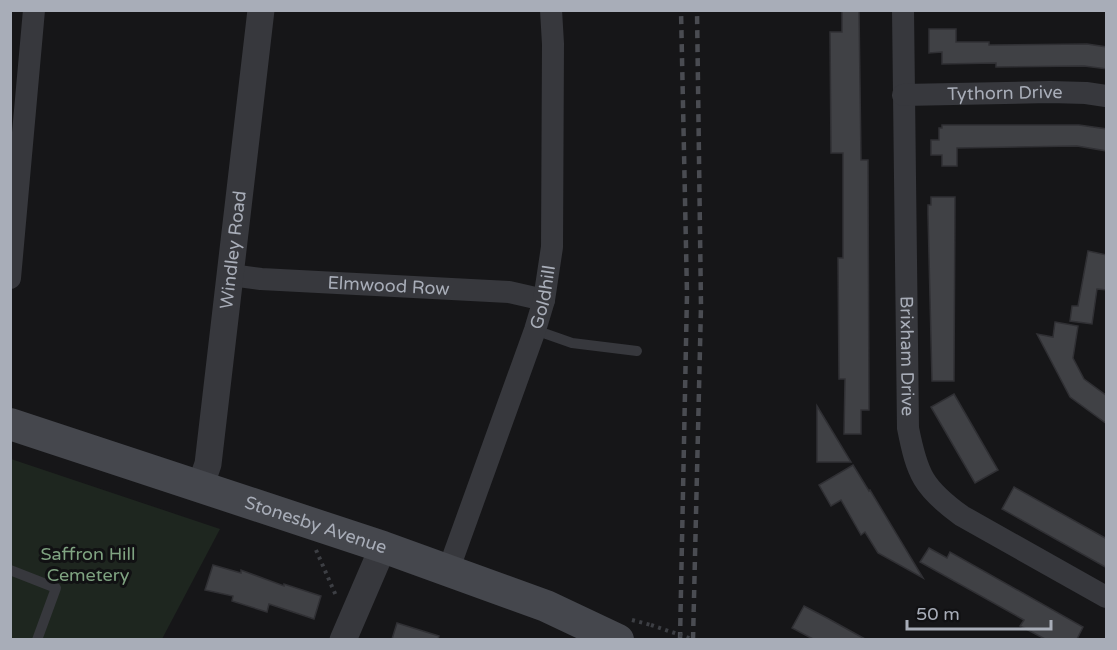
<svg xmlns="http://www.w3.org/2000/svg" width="1117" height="650" font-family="'Varela Round',sans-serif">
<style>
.green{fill:#1e261f}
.building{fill:#404145;stroke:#303034;stroke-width:1.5}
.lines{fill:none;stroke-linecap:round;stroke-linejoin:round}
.path{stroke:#3d3f44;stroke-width:4;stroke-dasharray:3 4.5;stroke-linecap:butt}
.service{stroke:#37383d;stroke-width:10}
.minor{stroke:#37383d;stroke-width:22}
.tertiary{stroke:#37383d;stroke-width:27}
.secondary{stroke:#45474d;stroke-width:32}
.rail{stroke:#4a4c52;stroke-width:4.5;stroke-dasharray:8 6;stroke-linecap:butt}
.path-bridge{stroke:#3d3f44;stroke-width:4;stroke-dasharray:3 4.5;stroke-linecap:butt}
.labels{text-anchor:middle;stroke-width:6;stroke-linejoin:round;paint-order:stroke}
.street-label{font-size:18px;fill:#a8adb8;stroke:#111113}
.park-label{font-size:18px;fill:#7fa381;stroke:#111113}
</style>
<rect width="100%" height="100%" fill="#161618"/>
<polygon class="green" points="11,459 220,529 162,639 11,640"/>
<g class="building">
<polygon points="842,10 859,10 861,160 868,160 869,410 861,410 861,434 844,434 845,379 839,379 838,258 843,258 843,153 831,153 830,32 842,32"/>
<polygon points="929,29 956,29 956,42 989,42 989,45 1087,44 1107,47 1107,69 1084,66 996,67 996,63 942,64 942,52 929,53"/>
<polygon points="942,125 1079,125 1107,129 1107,151 1077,146 957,148 957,166 942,166 942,155 931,155 931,140 939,140 939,128 942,128"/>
<polygon points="931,197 955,197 954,381 932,381 928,215 928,205 931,205"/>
<polygon points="1088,251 1107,255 1107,290 1097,289 1092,324 1070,321 1072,306 1078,306"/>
<polygon points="1055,322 1078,326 1073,358 1084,379 1107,396 1107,424 1070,397 1037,334 1053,337"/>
<polygon points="954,394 998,470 975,483 931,407"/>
<polygon points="817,406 851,462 817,462"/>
<polygon points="853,465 869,491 870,490 923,578 878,553 865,532 861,535 841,500 831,506 819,485"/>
<polygon points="1014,487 1107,539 1107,568 1002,509"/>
<polygon points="929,548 947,558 950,552 1083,627 1077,639 1045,639 1020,626 1024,620 920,562"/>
<polygon points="213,565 241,573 241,570 284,586 284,584 321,596 314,619 269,604 267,612 232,601 233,596 205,590"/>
<polygon points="804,606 827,618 865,639 813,639 792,628"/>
<polygon points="397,623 439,636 438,639 392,639"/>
</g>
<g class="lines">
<g class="path">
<polyline points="316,550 337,598"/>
<polyline points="632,620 651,625"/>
</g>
<g class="service">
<polyline points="535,330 572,343 637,351"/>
<polyline points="10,570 56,588 37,640"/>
</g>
<g class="minor">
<path id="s1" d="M 903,10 L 908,428 C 917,474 923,488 962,516 L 1106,597"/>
<path id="s2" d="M 903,95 L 1050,92 L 1086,93 L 1106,96"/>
<path id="s3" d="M 231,275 L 261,279 L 509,292 L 544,300"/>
<polyline points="10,278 34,10"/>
<path id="s4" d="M 448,571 L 535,330 L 544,300 L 552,247 L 553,44 L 551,10"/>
</g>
<g class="tertiary">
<path id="s5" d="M 200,487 L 208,464 L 261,10"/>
<polyline points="343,640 383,547"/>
</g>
<path class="secondary" id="s6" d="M 10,424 L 383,547 L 546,606 L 618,640"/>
<g class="rail">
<polyline points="680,640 687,294 681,10"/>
<polyline points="693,640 701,306 697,10"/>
</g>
<polyline class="path-bridge" points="651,625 695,640"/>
</g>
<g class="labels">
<g class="street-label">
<text dy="6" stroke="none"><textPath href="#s2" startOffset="102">Tythorn Drive</textPath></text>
<text dy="6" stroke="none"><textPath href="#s5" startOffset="240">Windley Road</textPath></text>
<text dy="6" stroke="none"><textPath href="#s3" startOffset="158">Elmwood Row</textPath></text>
<text dy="6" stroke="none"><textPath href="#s4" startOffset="290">Goldhill</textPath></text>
<text dy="6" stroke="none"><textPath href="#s1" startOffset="346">Brixham Drive</textPath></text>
<text dy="6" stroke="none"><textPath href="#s6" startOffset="322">Stonesby Avenue</textPath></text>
</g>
<g class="park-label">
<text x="88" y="560">Saffron Hill<tspan x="88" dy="21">Cemetery</tspan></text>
</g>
</g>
<rect width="1117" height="650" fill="none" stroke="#a8adb8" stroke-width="24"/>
<path d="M907 620v9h144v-9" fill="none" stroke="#a8adb8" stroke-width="3"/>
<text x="916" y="620" font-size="18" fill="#a8adb8" stroke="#111113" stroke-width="4.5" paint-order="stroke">50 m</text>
</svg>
